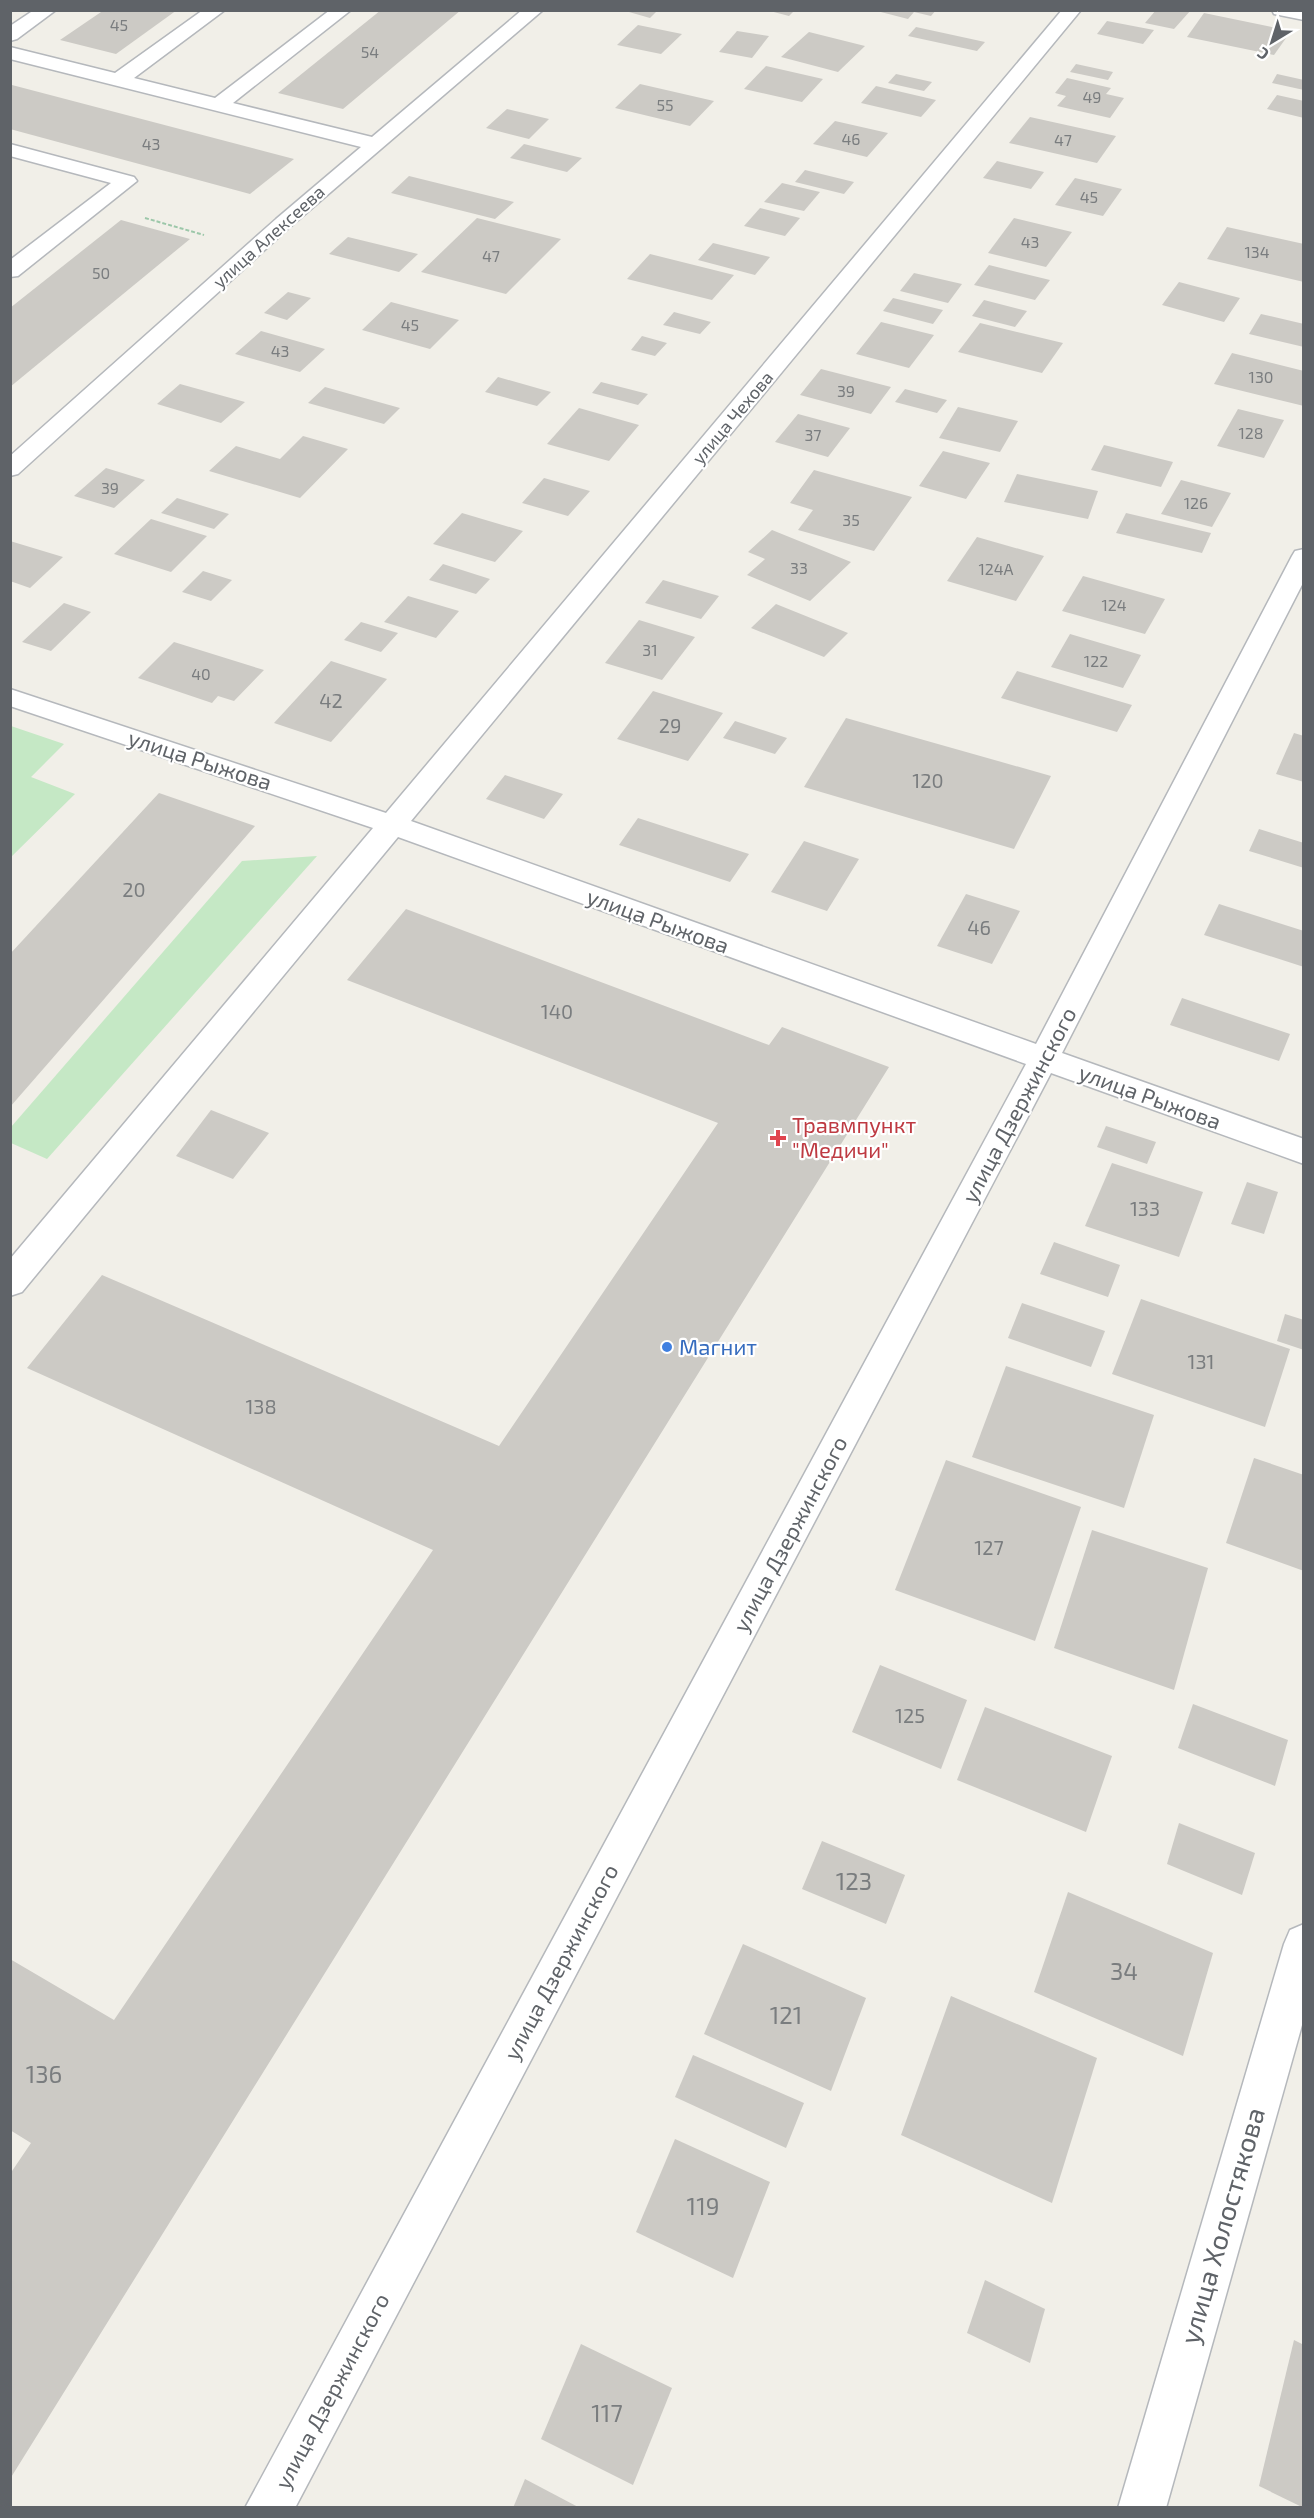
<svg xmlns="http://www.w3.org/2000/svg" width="1314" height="2518" font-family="'Exo 2',sans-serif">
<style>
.green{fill:#c5e8c5}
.building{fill:#cccac5}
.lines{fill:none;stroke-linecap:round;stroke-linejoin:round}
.minor-casing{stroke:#b5b8bc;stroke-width:3}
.path{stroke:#9cc7a9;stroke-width:2;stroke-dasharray:4 2;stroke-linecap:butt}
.minor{fill:#fff;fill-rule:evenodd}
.health-dot{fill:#e0444e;stroke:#fff;stroke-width:2}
.shop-dot{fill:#3f7fe0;stroke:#fff;stroke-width:2}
.labels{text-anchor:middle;stroke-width:4.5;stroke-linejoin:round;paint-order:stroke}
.far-number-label{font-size:16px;fill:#7a7d7f}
.far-street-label{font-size:18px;fill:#5f6368;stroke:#fff}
.number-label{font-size:20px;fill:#7a7d7f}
.street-label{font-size:22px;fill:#5f6368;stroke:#fff}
.health-label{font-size:22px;fill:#be3a42;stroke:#fff;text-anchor:start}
.shop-label{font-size:22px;fill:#366cbe;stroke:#fff;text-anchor:start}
.near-number-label{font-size:24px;fill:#7a7d7f}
.near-street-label{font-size:27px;fill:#5f6368;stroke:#fff}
</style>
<rect width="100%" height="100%" fill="#f1efe8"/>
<g class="green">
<polygon points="11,726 64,744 31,777 75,794 11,857"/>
<polygon points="317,856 47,1159 11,1143 11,1127 242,861"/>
</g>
<g class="building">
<polygon points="104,10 177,10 116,54 60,40"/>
<polygon points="381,10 461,10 343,109 278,93"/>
<polygon points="622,10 658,10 650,18"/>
<polygon points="766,10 795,10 789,16"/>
<polygon points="873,10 936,10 931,16 914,12 908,19"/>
<polygon points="1156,10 1191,10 1174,29 1145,23"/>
<polygon points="1204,13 1291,31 1274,55 1187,37"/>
<polygon points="1107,21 1154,30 1143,44 1097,34"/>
<polygon points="638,25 682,34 661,54 617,45"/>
<polygon points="916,27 985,42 977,51 908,36"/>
<polygon points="737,31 769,36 752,58 719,52"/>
<polygon points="809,32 865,46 838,72 781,57"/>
<polygon points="1076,64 1113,72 1108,80 1070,72"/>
<polygon points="766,66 823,79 802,102 744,89"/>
<polygon points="896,74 932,82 924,91 888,83"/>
<polygon points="1277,74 1304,80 1304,90 1272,83"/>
<polygon points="1067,78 1111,88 1106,94 1124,98 1110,118 1057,106 1066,96 1055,93"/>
<polygon points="640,84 714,101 690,126 615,108"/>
<polygon points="12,85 294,159 250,194 10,129"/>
<polygon points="876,86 936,100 921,117 861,103"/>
<polygon points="1277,95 1304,101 1304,118 1267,109"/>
<polygon points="507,109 549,119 529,139 486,128"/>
<polygon points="1030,117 1116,136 1097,163 1009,143"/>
<polygon points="835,121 888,133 867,157 813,144"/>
<polygon points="524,144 582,158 567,172 510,158"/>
<polygon points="997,161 1044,172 1031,189 983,178"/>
<polygon points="805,170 854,182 844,194 795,182"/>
<polygon points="409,176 514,202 495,219 391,193"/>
<polygon points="1075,178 1122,189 1103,216 1055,205"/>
<polygon points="782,183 820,192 804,211 764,202"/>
<polygon points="760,208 800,218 785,236 744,226"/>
<polygon points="477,218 561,239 506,294 421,272"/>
<polygon points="1014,218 1072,232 1046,267 988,253"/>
<polygon points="121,220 190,239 10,387 10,308"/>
<polygon points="1227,227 1304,244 1304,282 1207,259"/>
<polygon points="348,237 418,254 399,272 329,254"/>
<polygon points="713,243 770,257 755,275 698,260"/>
<polygon points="650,254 734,275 712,300 627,279"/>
<polygon points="989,265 1050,280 1035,300 974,285"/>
<polygon points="914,273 962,284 948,303 900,291"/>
<polygon points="1179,282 1240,298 1224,322 1162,305"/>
<polygon points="288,292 311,298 287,320 264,313"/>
<polygon points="893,298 943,310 933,324 883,311"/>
<polygon points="984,300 1027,311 1015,327 972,316"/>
<polygon points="391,302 459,320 430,349 362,330"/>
<polygon points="674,312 711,322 700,334 663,325"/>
<polygon points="1261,314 1304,324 1304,347 1249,334"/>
<polygon points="881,322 934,335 909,368 856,354"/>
<polygon points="980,323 1063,343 1042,373 958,352"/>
<polygon points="261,331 325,349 300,372 235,354"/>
<polygon points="642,336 667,343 655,356 631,350"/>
<polygon points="1232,353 1304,371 1304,406 1214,384"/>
<polygon points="821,369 891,387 871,414 800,395"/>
<polygon points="498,377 551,392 537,406 485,392"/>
<polygon points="601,382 648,394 638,405 592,393"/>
<polygon points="180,384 245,402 221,423 157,404"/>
<polygon points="325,387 400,408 384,424 308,403"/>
<polygon points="905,389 947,400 937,413 895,402"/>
<polygon points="958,407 1018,421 1000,452 939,438"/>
<polygon points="579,408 639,425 609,461 547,444"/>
<polygon points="1238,409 1284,420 1264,458 1217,446"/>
<polygon points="798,414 850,428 828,457 775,442"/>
<polygon points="303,436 348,449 300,498 209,471 236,446 280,459"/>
<polygon points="1104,445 1173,462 1161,487 1091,470"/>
<polygon points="943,451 990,463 966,499 919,486"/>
<polygon points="106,468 145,480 114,508 74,496"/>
<polygon points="814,470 912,497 874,551 798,530 813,510 790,503"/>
<polygon points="1017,474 1098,491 1088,519 1004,502"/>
<polygon points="544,478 590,491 568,516 522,503"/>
<polygon points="1181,480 1231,493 1212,527 1161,514"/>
<polygon points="177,498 229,514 214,529 161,513"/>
<polygon points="462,513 523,531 495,562 433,544"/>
<polygon points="1126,513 1211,533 1202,553 1116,533"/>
<polygon points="151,519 207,536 171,572 114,554"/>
<polygon points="772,530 851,562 810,601 747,575 765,559 748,552"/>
<polygon points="977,537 1044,556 1016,601 947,581"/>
<polygon points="10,541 63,557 30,588 10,581"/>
<polygon points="443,564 490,579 476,594 429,580"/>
<polygon points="203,571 232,580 211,601 182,592"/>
<polygon points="1083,576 1165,599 1145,634 1062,611"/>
<polygon points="663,580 719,596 701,619 645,603"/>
<polygon points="408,596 459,611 436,638 384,622"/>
<polygon points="64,603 91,612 51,651 22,642"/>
<polygon points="776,604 848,633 824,657 751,628"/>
<polygon points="639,620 695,637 662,680 605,663"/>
<polygon points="361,622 398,633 381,652 344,640"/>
<polygon points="1070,634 1141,655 1123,688 1051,667"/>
<polygon points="174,642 264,670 234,701 218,696 212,703 138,678"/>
<polygon points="331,661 387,679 331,742 274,723"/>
<polygon points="1017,671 1132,705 1117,732 1001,698"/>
<polygon points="653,691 723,713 688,761 617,739"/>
<polygon points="846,718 1051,776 1014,849 804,787"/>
<polygon points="735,721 787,738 775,754 723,738"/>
<polygon points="1294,733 1304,736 1304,782 1276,774"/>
<polygon points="505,775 563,794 544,819 486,799"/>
<polygon points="159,793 255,826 10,1107 10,954"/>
<polygon points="638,818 749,854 730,882 619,845"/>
<polygon points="1259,829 1304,843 1304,868 1249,851"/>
<polygon points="804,841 859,859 827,911 771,892"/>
<polygon points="966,894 1020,911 992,964 937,946"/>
<polygon points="1219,904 1304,931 1304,967 1204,935"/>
<polygon points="406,909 769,1045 782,1027 889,1067 10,2479 10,2174 31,2143 10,2130 10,1959 114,2020 433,1550 27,1368 102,1275 499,1446 718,1123 347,980"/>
<polygon points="1182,998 1290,1034 1279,1061 1170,1025"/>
<polygon points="211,1110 269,1133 233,1179 176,1156"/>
<polygon points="1106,1126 1156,1142 1147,1164 1097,1147"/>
<polygon points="1112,1163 1203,1192 1179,1257 1085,1226"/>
<polygon points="1247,1182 1278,1192 1264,1234 1231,1224"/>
<polygon points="1054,1242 1120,1265 1108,1297 1040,1274"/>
<polygon points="1141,1299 1290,1349 1265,1427 1112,1374"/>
<polygon points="1022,1303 1105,1331 1091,1367 1008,1338"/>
<polygon points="1285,1314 1304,1320 1304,1350 1277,1341"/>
<polygon points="1006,1366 1154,1415 1124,1508 972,1457"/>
<polygon points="1254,1458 1304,1475 1304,1571 1226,1543"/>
<polygon points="946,1460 1081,1507 1035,1641 895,1590"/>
<polygon points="1092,1530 1208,1568 1174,1690 1054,1648"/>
<polygon points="880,1665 967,1700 941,1769 852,1732"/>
<polygon points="1193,1704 1288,1740 1275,1786 1178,1748"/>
<polygon points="985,1707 1112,1756 1086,1832 957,1780"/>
<polygon points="1179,1823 1255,1853 1242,1895 1167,1864"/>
<polygon points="822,1841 905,1875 886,1924 802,1889"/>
<polygon points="1068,1892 1213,1953 1183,2056 1034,1992"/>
<polygon points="743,1944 866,1998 831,2091 704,2034"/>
<polygon points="951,1996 1097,2058 1052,2203 901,2135"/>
<polygon points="693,2055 804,2103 786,2148 675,2097"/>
<polygon points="675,2139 770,2182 733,2278 636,2232"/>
<polygon points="985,2280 1045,2309 1030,2363 967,2333"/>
<polygon points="1294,2340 1304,2345 1304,2508 1259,2486"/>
<polygon points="581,2344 672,2388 633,2485 541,2439"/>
<polygon points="525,2479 580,2508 513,2508"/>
</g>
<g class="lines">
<defs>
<g id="minor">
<polygon points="34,10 56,10 17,39 10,41 10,26"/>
<polygon points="203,10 225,10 134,78 215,98 330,10 351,10 233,103 372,137 522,10 543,10 290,227 18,474 10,476 10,456 276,219 361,147 10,59 10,47 115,73"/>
<polygon points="1062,10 1081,10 411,821 1036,1044 1292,556 1295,551 1304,549 1304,581 1062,1053 1304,1139 1304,1164 1051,1073 295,2508 245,2508 1026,1064 398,837 22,1292 10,1296 10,1259 373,828 10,706 10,689 386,813"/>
<polygon points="1272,10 1304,10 1304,20 1274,14"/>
<polygon points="10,144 134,177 137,181 18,276 10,277 10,260 111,183 10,156"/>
<polygon points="1304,1924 1304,2018 1166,2508 1118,2508 1284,1944 1290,1930"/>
</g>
</defs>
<use href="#minor" class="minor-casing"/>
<polyline class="path" points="145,218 204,235"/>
<use href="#minor" class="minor"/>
</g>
<path class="health-dot" d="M775 1129h6v6h6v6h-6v6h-6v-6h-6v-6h6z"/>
<circle class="shop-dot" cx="667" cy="1347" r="6"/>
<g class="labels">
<g class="far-number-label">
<text x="119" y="31">45</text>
<text x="370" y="58">54</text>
<text x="1092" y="103">49</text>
<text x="665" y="111">55</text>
<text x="851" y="145">46</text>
<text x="1063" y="146">47</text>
<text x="151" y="150">43</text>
<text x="1089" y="203">45</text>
<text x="1030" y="248">43</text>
<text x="1257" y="258">134</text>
<text x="491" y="262">47</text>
<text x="101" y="279">50</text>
<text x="410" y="331">45</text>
<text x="280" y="357">43</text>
<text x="1261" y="383">130</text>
<text x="846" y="397">39</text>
<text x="1251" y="439">128</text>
<text x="813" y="441">37</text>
<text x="110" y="494">39</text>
<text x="1196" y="509">126</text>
<text x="851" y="526">35</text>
<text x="799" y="574">33</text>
<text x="996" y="575">124А</text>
<text x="1114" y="611">124</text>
<text x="650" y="656">31</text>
<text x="1096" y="667">122</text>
<text x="201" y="680">40</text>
</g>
<g class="far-street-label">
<text transform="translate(269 237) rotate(-42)" y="6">улица Алексеева</text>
<text transform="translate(733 418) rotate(-50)" y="6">улица Чехова</text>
</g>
<g class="number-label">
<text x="331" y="708">42</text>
<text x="670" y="733">29</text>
<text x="928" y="788">120</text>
<text x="134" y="897">20</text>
<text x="979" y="935">46</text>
<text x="557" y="1019">140</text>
<text x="1145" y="1216">133</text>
<text x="1201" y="1369">131</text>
<text x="261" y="1414">138</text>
<text x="989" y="1555">127</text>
<text x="910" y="1723">125</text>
</g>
<g class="street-label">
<text transform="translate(200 760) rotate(18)" y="8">улица Рыжова</text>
<text transform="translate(658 921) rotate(20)" y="8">улица Рыжова</text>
<text transform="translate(1150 1097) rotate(20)" y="8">улица Рыжова</text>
<text transform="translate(1019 1105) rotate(-62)" y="8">улица Дзержинского</text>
<text transform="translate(790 1534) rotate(-62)" y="8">улица Дзержинского</text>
<text transform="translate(561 1962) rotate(-62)" y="8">улица Дзержинского</text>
<text transform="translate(332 2391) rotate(-62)" y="8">улица Дзержинского</text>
</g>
<g class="health-label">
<text x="792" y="1133">Травмпункт<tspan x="792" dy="25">"Медичи"</tspan></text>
</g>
<g class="shop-label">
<text x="679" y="1355">Магнит</text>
</g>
<g class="near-number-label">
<text x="854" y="1890">123</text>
<text x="1124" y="1980">34</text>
<text x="786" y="2024">121</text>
<text x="44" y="2083">136</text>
<text x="703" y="2215">119</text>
<text x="607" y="2422">117</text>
</g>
<g class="near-street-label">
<text transform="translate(1223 2226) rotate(-74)" y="9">улица Холостякова</text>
</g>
</g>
<rect width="1314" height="2518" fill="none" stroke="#5f6368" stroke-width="24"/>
<g transform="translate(1272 42) rotate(218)" stroke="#ffffff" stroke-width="4.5" paint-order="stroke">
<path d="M0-4.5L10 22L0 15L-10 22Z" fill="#5f6368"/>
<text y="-9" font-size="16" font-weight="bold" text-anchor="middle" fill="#5f6368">С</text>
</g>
</svg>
